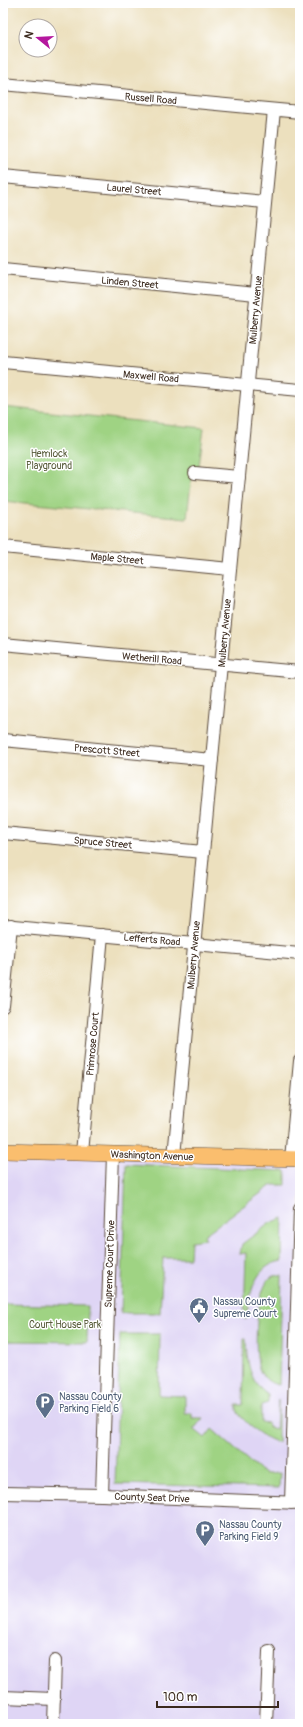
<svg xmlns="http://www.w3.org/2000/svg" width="303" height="1727" font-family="Pangolin,sans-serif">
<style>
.built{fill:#dfd5f5}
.green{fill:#9fd383;stroke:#6d7e50}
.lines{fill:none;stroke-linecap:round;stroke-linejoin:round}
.minor-casing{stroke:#564536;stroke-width:14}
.major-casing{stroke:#564536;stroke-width:16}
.minor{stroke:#fff;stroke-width:12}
.major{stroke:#fabe6e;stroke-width:15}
.labels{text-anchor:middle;stroke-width:3;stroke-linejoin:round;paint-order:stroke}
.street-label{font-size:10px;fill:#3b2a1e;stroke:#fff}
.park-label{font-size:10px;fill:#595d3c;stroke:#fff}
.service-label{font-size:10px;fill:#4e5e75;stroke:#fff;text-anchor:start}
</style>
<rect width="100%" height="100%" fill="#fff"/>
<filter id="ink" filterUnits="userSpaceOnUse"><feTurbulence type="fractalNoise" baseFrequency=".025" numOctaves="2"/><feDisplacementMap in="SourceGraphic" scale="8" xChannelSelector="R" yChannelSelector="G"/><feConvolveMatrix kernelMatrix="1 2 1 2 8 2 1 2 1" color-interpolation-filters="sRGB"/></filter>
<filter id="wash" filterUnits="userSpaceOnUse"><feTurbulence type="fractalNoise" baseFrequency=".012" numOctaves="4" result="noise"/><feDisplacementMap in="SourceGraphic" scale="16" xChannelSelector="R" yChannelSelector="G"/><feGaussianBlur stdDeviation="0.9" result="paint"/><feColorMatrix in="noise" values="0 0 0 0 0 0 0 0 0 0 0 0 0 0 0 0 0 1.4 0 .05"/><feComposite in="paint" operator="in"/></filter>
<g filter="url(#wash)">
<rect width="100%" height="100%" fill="#ece0be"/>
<polygon class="built" points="3,1151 300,1159 300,1724 3,1724"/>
<g class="green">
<polygon points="3,407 204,428 199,466 191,482 187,518 3,501"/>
<polygon points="126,1164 286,1171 286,1185 272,1185 204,1235 206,1239 191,1241 190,1258 163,1258 160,1313 121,1313"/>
<path d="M 283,1218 L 282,1261 C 254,1265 249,1295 247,1319 L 244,1319 L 246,1253 L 240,1254 L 242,1244 L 270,1223 Z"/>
<path d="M 282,1276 L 279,1385 C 271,1384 264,1379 260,1371 C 253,1356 255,1284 273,1276 C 275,1275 279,1276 282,1276 Z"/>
<polygon points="3,1304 88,1306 87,1342 3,1341"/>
<polygon points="120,1334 160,1334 159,1395 185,1396 185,1413 192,1413 192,1418 203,1418 194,1429 205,1438 212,1429 259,1470 265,1474 280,1473 279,1488 115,1484"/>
<path d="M 244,1339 L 246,1339 C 247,1361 249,1382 268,1395 L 268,1403 L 261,1405 L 261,1422 L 267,1423 L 268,1427 L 276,1429 L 278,1399 L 278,1442 C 267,1441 246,1424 239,1414 C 237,1412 237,1408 236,1405 L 243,1405 Z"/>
</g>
</g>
<g filter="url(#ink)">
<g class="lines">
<defs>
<g id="minor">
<polyline points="3,84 300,112"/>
<polyline points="3,177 265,202"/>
<polyline points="3,269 256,294"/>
<polyline points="3,362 300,390"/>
<polyline points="195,473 239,477"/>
<polyline points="3,547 230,569"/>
<polyline points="3,644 300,672"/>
<polyline points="3,740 212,760"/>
<polyline points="3,833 203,852"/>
<polyline points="3,926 300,954"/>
<polyline points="3,1006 11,926"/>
<polyline points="82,1153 102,935"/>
<polyline points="174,1156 274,110"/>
<polyline points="291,1159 300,1061"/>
<polyline points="3,1493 102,1495 300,1503"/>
<polyline points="102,1495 113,1154"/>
<polyline points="291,1503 300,1208"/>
<polyline points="3,1697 54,1699"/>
<polyline points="53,1724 55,1661"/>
<polyline points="266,1724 269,1651"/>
</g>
<polyline id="major" points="3,1151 300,1159"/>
</defs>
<use href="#minor" class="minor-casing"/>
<use href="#major" class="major-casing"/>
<use href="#minor" class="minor"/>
<use href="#major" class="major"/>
</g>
</g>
<defs>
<symbol id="civic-pin" viewBox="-11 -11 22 30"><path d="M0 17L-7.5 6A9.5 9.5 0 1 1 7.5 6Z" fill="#5c6f8a" stroke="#fff"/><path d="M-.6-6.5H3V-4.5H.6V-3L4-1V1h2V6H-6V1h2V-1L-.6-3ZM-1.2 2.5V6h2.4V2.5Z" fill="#fff"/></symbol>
<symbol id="parking-pin" viewBox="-11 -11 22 30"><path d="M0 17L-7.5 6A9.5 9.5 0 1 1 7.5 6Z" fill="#5c6f8a" stroke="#fff"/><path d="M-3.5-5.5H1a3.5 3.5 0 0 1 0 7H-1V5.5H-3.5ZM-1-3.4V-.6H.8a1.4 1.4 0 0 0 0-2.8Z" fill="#fff"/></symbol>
</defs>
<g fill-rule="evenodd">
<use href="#civic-pin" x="188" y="1296" width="22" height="30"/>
<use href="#parking-pin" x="34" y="1391" width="22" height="30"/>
<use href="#parking-pin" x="194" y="1519" width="22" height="30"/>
</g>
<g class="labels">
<g class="street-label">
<text transform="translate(151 98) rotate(5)" y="4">Russell Road</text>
<text transform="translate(134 189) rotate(5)" y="4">Laurel Street</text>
<text transform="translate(130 282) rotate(5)" y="4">Linden Street</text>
<text transform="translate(255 310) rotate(-85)" y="4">Mulberry Avenue</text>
<text transform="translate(151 376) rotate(5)" y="4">Maxwell Road</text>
<text transform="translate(117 558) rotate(5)" y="4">Maple Street</text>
<text transform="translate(224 633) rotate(-85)" y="4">Mulberry Avenue</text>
<text transform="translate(152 658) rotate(5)" y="4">Wetherill Road</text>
<text transform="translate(107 750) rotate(5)" y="4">Prescott Street</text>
<text transform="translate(103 842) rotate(5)" y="4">Spruce Street</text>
<text transform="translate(152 939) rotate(5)" y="4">Lefferts Road</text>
<text transform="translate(193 955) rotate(-85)" y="4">Mulberry Avenue</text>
<text transform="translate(92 1044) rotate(-85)" y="4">Primrose Court</text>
<text transform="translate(152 1155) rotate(2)" y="4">Washington Avenue</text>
<text transform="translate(109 1264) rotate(-88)" y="4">Supreme Court Drive</text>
<text transform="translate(152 1497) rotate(2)" y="4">County Seat Drive</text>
</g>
<g class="park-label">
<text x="49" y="457">Hemlock<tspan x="49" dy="12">Playground</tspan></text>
<text x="65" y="1328">Court House Park</text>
</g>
<g class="service-label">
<text x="213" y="1305">Nassau County<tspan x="213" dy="12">Supreme Court</tspan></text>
<text x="59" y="1400">Nassau County<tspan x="59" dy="12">Parking Field 6</tspan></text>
<text x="219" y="1528">Nassau County<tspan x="219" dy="12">Parking Field 9</tspan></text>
</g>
</g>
<rect width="303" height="1727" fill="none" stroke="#fff" stroke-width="16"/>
<g transform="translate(38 38) rotate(288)"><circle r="19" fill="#ffffff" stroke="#b1aaa5"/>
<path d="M0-3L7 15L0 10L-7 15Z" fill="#b5179e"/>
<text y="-6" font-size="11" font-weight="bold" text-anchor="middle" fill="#3b2a1e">N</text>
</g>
<path d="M157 1701v6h121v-6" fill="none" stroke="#3b2a1e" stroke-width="2"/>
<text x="163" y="1701" font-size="12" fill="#3b2a1e" stroke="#ffffff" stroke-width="3" paint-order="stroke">100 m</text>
</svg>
